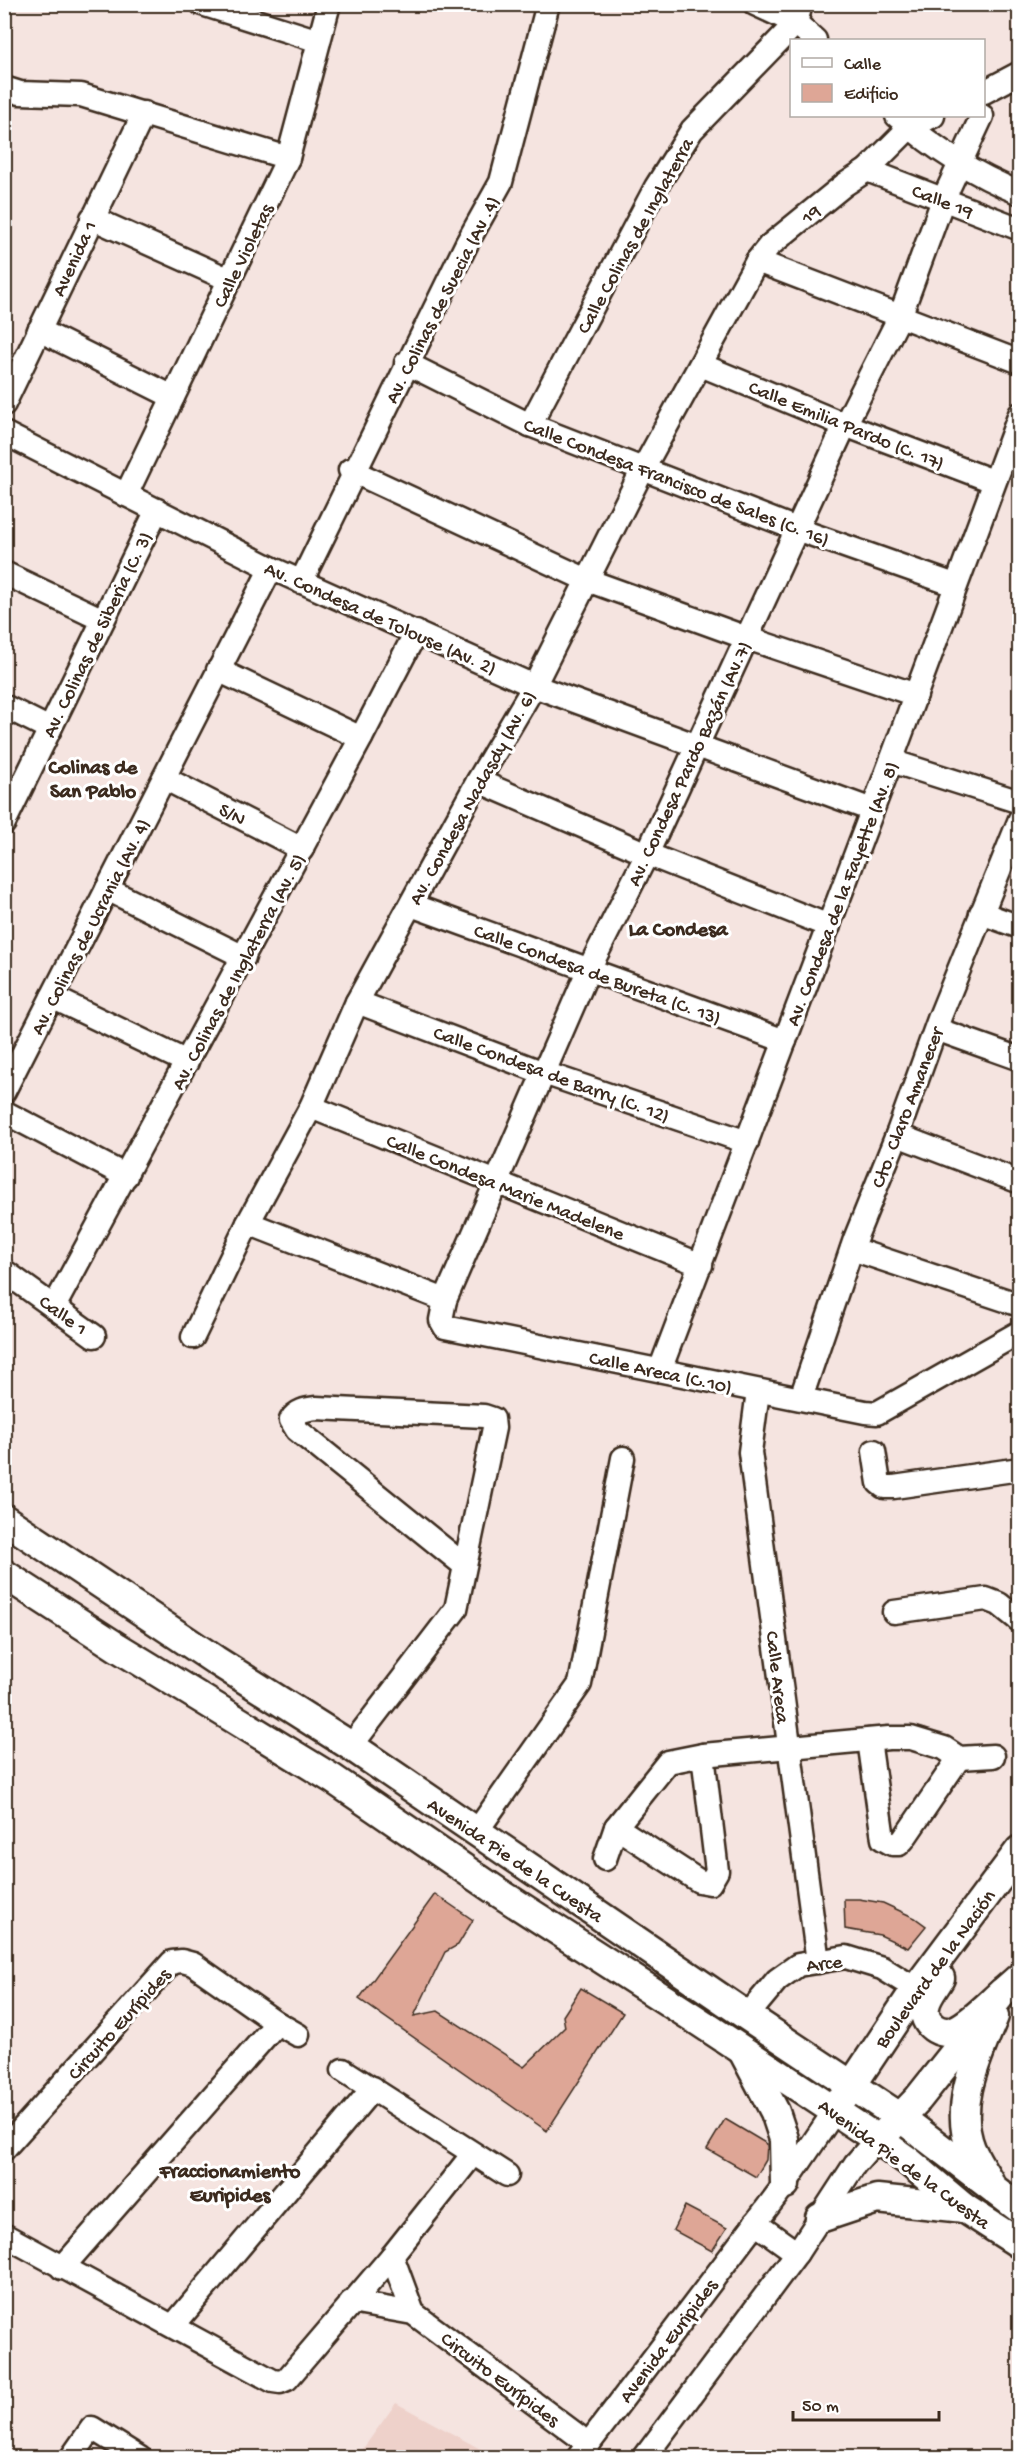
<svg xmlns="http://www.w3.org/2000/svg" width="1024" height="2462" font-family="'Gochi Hand',sans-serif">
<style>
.built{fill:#eed1ca}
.building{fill:#dea696;stroke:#3b2a1e;stroke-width:1.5}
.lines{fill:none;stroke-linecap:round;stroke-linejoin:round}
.minor-casing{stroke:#3b2a1e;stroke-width:27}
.major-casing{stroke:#3b2a1e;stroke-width:33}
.minor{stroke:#fff;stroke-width:22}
.major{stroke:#fff;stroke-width:28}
.labels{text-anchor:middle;stroke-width:6;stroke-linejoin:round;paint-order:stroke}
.street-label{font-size:20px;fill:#3b2a1e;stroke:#fff}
.neighbourhood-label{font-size:21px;font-weight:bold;fill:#3b2a1e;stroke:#fff}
</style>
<rect width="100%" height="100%" fill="#f5e4e0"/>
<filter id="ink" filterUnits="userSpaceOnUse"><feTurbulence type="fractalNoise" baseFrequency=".0167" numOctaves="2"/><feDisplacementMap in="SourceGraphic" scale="12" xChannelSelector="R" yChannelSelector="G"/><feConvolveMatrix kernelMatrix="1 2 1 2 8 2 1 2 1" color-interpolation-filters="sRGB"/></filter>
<g filter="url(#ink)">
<polygon class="built" points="396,2403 495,2457 357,2457"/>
<g class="building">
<polygon points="435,1894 473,1920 458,1945 445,1952 414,2016 438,2011 524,2067 565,2027 563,2016 581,1988 623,2013 547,2131 359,1999"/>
<polygon points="844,1899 859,1899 883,1903 915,1918 926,1926 908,1948 880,1935 845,1929"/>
<polygon points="725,2119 767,2144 766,2160 756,2177 707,2149"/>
<polygon points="685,2206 727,2228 712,2251 673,2230"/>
</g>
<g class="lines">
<defs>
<g id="minor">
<polyline points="202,4 319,41"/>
<polyline points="755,4 796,23 815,40"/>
<polyline points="4,88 20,93 81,95 288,158"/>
<polyline points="984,92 1020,73"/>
<path d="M 897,116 C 933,148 975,175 1020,193"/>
<polyline points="982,116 943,200 901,314 845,425 647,854 588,971 445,1300 441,1320 445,1327 865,1412 877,1413 1020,1332"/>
<polyline points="867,170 1020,229"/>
<polyline points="92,218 230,280"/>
<polyline points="757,261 1020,362"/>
<polyline points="39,330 173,397"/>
<polyline points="406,363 530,425 799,530 955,585"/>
<polyline points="701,365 845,425 993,481"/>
<polyline points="4,404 144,113"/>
<polyline points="530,425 656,187 692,130 796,23 801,4"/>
<polyline points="4,433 271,568 534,686 872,810"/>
<polyline points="350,470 587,580 747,638 916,695"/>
<polyline points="126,495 288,158 329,4"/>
<polyline points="4,573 103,620"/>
<polyline points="301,582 467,243 501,182 548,4"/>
<polyline points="218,670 361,738"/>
<polyline points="4,706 50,729"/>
<polyline points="891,761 1020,802"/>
<polyline points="164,778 302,849"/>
<polyline points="478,781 647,854 829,926"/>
<polyline points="4,823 157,510"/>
<polyline points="107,889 244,957"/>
<polyline points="411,905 785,1041"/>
<polyline points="981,913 1020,927"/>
<polyline points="52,997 187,1062"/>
<polyline points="357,1002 544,1073 747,1142"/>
<polyline points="936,1029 1020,1059"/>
<polyline points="4,1091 271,568"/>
<polyline points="311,1107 701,1265"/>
<polyline points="4,1112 126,1176"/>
<polyline points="897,1135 1020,1182"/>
<polyline points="248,1223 445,1300"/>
<polyline points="852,1249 1020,1305"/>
<polyline points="4,1271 94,1336"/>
<polyline points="54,1307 361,738 416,632"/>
<polyline points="193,1337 248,1223 311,1107 357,1002 478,781 534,686 643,469 757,261 769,246 844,185 867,170 910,127 933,116"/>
<polyline points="660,1370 891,761 1020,414"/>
<polyline points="758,1391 750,1452 818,1962"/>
<polyline points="801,1398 855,1239 897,1135 939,1019 1020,819"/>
<polyline points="874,1451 879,1483 884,1487 894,1487 1020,1469"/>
<polyline points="894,1612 986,1599 999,1604 1020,1621"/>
<polyline points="869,1740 883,1839 892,1844 899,1844 903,1840 959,1758"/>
<path d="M 351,1746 L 456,1609 L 494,1428 L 493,1419 L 484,1416 L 316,1408 C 306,1409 296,1411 291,1420 L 297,1430 L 465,1566"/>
<polyline points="616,1827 699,1881 710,1883 717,1871 703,1755"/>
<polyline points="477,1831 580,1684 623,1458"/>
<polyline points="605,1859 616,1827 668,1762 703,1755 889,1738 911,1738 944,1748 959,1758 993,1756"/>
<polyline points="747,2016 777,1980 798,1965 846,1957 882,1968 916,1989"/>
<polyline points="343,2070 507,2175"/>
<polyline points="4,2149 172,1962 182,1961 193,1964 277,2023 298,2035"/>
<polyline points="755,2223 797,2253"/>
<polyline points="4,2235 273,2381 280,2382 287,2379 392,2256 473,2154"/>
<polyline points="392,2256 413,2313"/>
<polyline points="62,2268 277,2023"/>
<polyline points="351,2302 413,2313 589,2444"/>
<polyline points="173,2326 373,2088"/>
<polyline points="71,2458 92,2428 140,2458"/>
<polyline points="578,2458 785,2184 834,2112"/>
<polyline points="644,2458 797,2253 855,2164 877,2139"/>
</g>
<g id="major">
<polyline points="4,1519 215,1660 351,1746 747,2016 901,2118 1020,2209"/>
<polyline points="4,1574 117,1647 333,1779 498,1892 692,2017 877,2139 908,2161 964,2208 1020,2244"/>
<path d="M 940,1978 C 935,1987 926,1997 925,2007 C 922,2024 940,2037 956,2030 C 973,2022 989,2004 1003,1992"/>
<polyline points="744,2053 775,2112 784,2139 785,2184"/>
<polyline points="840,2103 916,1989 1020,1850"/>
<polyline points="888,2130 918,2099 1003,1992 1020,1977"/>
<path d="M 989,2181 C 983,2171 976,2160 971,2149 C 953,2105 978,2056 994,2016"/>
<polyline points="820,2218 877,2199 964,2208"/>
</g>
</defs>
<use href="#minor" class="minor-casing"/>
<use href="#major" class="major-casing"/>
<use href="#minor" class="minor"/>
<use href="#major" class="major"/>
</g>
</g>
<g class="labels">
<g class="street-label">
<text transform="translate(943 200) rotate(21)" y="7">Calle 19</text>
<text transform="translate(810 213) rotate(-39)" y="7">19</text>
<text transform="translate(634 235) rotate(-61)" y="7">Calle Colinas de Inglaterra</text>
<text transform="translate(242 255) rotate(-64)" y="7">Calle Violetas</text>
<text transform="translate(73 258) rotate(-65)" y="7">Avenida 1</text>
<text transform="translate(441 299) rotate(-63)" y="7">Av. Colinas de Suecia (Av .4)</text>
<text transform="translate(847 424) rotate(22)" y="7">Calle Emilia Pardo (C. 17)</text>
<text transform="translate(677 481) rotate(21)" y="7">Calle Condesa Francisco de Sales (C. 16)</text>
<text transform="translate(381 617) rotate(24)" y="7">Av. Condesa de Tolouse (Av. 2)</text>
<text transform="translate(96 634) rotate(-64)" y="7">Av. Colinas de Siberia (C. 3)</text>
<text transform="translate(688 763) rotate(-65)" y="7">Av. Condesa Pardo Bazán (Av.7)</text>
<text transform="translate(471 797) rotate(-61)" y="7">Av. Condesa Nadasdy (Av. 6)</text>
<text transform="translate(233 813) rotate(27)" y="7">S/N</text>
<text transform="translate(841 893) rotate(-69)" y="7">Av. Condesa de la Fayette (Av. 8)</text>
<text transform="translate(89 926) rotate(-63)" y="7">Av. Colinas de Ucrania (Av. 4)</text>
<text transform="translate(237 971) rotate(-62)" y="7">Av. Colinas de Inglaterra (Av. 5)</text>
<text transform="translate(598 973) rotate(20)" y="7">Calle Condesa de Bureta (C. 13)</text>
<text transform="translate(552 1073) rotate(20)" y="7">Calle Condesa de Barry (C. 12)</text>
<text transform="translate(906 1107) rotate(-69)" y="7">Cto. Claro Amanecer</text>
<text transform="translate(506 1186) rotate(22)" y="7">Calle Condesa Marie Madelene</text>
<text transform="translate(64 1314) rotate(36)" y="7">Calle 1</text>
<text transform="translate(661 1371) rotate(12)" y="7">Calle Areca (C.10)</text>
<text transform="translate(779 1677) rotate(83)" y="7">Calle Areca</text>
<text transform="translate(516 1859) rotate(34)" y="7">Avenida Pie de la Cuesta</text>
<text transform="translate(824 1962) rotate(-7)" y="7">Arce</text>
<text transform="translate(934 1968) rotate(-54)" y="7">Boulevard de la Nación</text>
<text transform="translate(118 2023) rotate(-48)" y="7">Circuito Eurípides</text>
<text transform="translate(905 2163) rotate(36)" y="7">Avenida Pie de la Cuesta</text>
<text transform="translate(667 2340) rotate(-53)" y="7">Avenida Euripides</text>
<text transform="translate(501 2378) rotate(37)" y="7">Circuito Eurípides</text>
</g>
<g class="neighbourhood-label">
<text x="93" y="773">Colinas de<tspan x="93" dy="24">San Pablo</tspan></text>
<text x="678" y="935">La Condesa</text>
<text x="230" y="2177">Fraccionamiento<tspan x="230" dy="24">Euripides</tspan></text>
</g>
</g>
<rect width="1024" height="2462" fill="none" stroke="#fff" stroke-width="24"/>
<rect x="12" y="12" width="1000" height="2438" fill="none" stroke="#3b2a1e" stroke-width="2" filter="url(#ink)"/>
<rect x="790" y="39" width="195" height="78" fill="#ffffff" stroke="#b1aaa5" stroke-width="1.5"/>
<rect x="802" y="58" width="30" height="9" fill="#ffffff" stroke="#b1aaa5" stroke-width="1.5"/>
<text x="844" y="69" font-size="18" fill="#3b2a1e">Calle</text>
<rect x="802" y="84" width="30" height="18" fill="#dea696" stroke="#b1aaa5" stroke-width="1.5"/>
<text x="844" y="99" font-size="18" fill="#3b2a1e">Edificio</text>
<path d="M793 2411v9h146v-9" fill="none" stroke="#3b2a1e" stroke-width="3"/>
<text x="802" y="2411" font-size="18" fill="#3b2a1e" stroke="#ffffff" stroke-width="4.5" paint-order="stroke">50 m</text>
</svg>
